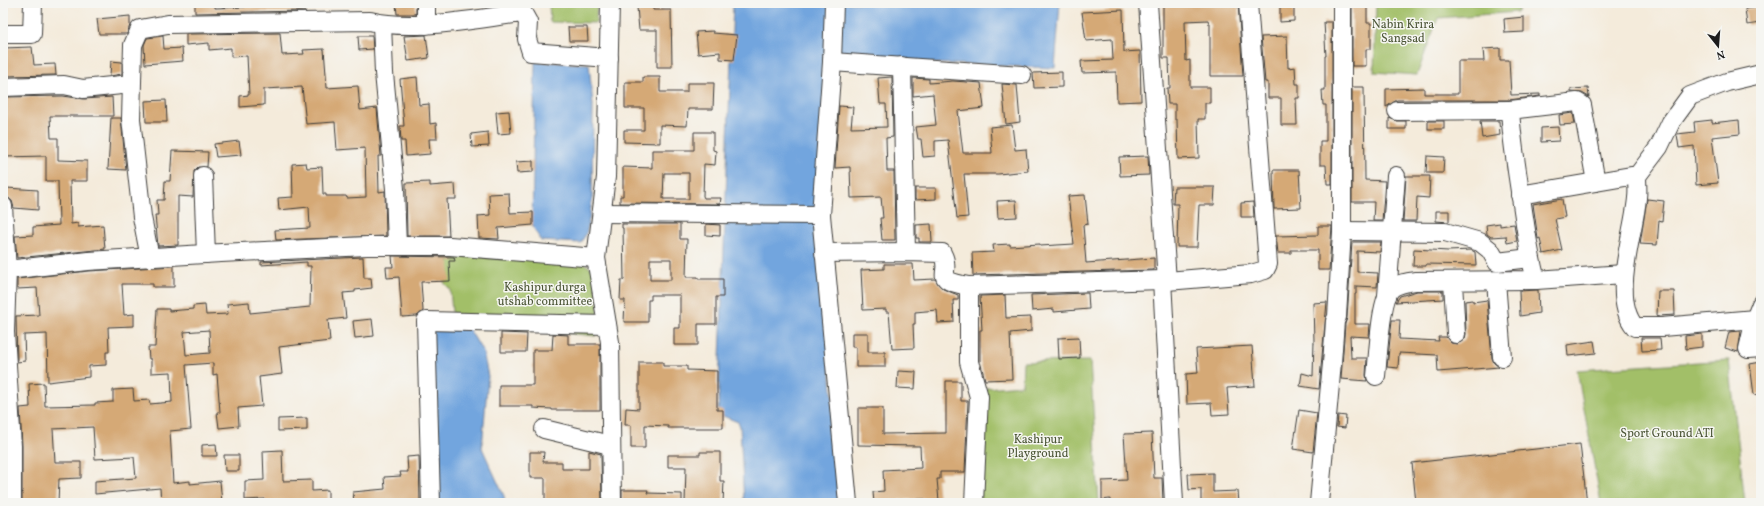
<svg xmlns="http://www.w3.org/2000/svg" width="1764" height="506" font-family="Vollkorn,serif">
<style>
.green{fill:#a2bf67;stroke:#5f6e42}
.water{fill:#72a5de;stroke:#47607d}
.building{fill:#d5a976;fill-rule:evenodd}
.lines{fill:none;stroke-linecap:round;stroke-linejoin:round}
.minor-casing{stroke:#3c3b39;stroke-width:20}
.minor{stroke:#fff;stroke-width:18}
.labels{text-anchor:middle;stroke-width:3;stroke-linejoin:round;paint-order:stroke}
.park-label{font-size:12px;fill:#4b5536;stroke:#f6f6f2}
</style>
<rect width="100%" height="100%" fill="#f6f6f2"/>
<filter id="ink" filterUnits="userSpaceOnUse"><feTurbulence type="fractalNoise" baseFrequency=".025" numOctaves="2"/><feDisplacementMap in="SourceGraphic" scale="8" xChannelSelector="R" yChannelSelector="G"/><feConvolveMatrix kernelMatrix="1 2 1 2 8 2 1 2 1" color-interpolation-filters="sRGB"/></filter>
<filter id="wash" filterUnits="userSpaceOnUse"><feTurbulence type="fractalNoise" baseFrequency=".012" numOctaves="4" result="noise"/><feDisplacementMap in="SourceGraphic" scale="16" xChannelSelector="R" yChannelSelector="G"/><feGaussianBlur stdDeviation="0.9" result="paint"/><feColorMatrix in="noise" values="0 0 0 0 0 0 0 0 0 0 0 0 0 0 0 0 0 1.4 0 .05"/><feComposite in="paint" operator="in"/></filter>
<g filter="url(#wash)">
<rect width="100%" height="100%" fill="#f4ebdb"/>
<g class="green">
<polygon points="549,3 597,3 596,23 550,22"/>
<polygon points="1376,3 1521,3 1518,12 1438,18 1417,75 1374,72"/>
<path d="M 451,255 L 579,260 L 594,270 L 600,323 L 596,336 L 457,322 L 452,312 L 450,289 C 438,278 445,278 449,265 C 450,262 450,258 451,255 Z"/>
<polygon points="1729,360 1745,503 1601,503 1577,370"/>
<polygon points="1090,361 1099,503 979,503 986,388 1022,385 1023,362"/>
</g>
<g class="water">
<polygon points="733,3 1060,3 1055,68 826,59 821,253 841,503 744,503 740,426 738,422 718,414"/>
<polygon points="535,62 589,64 593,105 592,201 587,231 581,243 541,241 532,225"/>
<polygon points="469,329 483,352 488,376 482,448 504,496 505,503 436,503 420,331"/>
</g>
<g id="blocks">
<g class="building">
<polygon points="195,3 215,3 215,8 245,7 245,3 305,3 305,11 195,13"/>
<polygon points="396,3 416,3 416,14 397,14"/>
<polygon points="1163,3 1238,3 1243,76 1210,76 1210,24 1209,24 1208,20 1185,21 1186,61 1190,60 1190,87 1210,87 1210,103 1205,103 1205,119 1198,119 1199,158 1178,159 1177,120 1175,120 1175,104 1168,104 1167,88 1170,88 1169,58 1163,58"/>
<polygon points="1280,3 1294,3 1294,21 1280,22"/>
<polygon points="1352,3 1367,3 1367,23 1371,23 1371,49 1366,49 1366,66 1352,66"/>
<polygon points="653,6 653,10 671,10 672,67 657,67 657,30 639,30 637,7"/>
<polygon points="1761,7 1761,23 1747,25 1745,9"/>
<polygon points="1123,10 1124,52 1140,51 1141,101 1117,102 1116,72 1082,73 1081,61 1113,60 1112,39 1086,41 1082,12"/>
<polygon points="130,16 130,25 127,34 99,34 97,19"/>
<polygon points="1524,17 1524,32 1505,33 1504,19"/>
<polygon points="1324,22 1332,22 1332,184 1327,184 1326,165 1320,165 1320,141 1326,141 1326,105 1323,105 1322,90 1325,90 1325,56 1326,56"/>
<polygon points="568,27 587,27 588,41 569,41"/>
<polygon points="713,31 713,33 737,35 734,60 720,59 720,52 698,54 696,32"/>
<polygon points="280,33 282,55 304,54 303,50 324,49 327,88 358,86 360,110 377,108 381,156 378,156 379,192 385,191 386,236 276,240 275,230 310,228 309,207 279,210 278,198 293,197 292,164 306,163 307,168 322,167 323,194 326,194 326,196 346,196 347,198 366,197 365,148 337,150 335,122 306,124 302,87 264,89 264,105 240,107 240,96 249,95 247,56 231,57 231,48 209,50 209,43 186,45 186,34"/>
<polygon points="426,35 429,58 408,61 404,36"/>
<polygon points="163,36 164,49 182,48 183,61 145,64 144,45 147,38"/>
<polygon points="358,36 372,36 373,49 359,50"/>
<polygon points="1287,36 1288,68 1295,67 1296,84 1299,84 1299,98 1296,98 1297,125 1281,125 1281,98 1268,98 1268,82 1265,82 1261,37"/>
<polygon points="32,47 34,65 55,64 56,75 3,76 3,48"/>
<polygon points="1500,48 1500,60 1509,60 1511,95 1540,94 1540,96 1509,100 1397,100 1386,107 1386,89 1424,88 1424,94 1458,94 1458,61 1484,61 1483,49"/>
<polygon points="111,61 122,62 122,74 110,76"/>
<polygon points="1062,72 1062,87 1034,88 1033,73"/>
<polygon points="417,77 419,105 429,104 430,124 436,123 437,139 429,139 430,154 406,156 405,141 401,141 400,126 404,126 400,79"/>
<polygon points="643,77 660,77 660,92 687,92 687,83 714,83 713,109 688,109 687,126 660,125 660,143 624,142 624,130 644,130 644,108 625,108 625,82 643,82"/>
<polygon points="892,77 893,137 886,138 887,171 894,171 895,240 882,240 880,218 883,218 881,197 851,198 850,167 835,168 839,106 853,107 851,128 887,127 886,104 880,104 878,78"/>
<polygon points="913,78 929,79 929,83 953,81 981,83 984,108 958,111 963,153 992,153 990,127 1012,125 1015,150 1026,149 1028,171 998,174 964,174 968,217 957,218 948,140 935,141 935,156 923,157 921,139 918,139 916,127 936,125 933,94 913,96"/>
<polygon points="1002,84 1017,85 1020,122 1006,124"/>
<polygon points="1352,87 1364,87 1365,180 1385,181 1382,221 1373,221 1374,202 1352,202"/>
<polygon points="1588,88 1589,97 1582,93 1571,92 1571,89"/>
<polygon points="63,96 84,99 112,97 113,116 50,116 51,138 58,138 58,160 87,161 87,181 70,181 71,224 78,223 78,227 103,225 105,249 17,258 15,236 33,235 33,227 59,225 58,181 46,181 46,156 4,157 3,97"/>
<polygon points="166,100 167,122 146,122 145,101"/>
<polygon points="509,111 511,133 498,134 496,112"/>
<polygon points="1573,113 1575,124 1560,125 1559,115"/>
<polygon points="111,118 121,118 126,170 108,169"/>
<polygon points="1389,118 1397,121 1406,121 1406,129 1389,129"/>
<polygon points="1712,120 1712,123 1739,120 1740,134 1712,137 1718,183 1696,185 1694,146 1679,148 1677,134 1695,132 1694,122"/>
<rect x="1428" y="121" width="16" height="8"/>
<polygon points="1480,121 1499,121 1500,135 1482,138"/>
<polygon points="1558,127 1559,141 1541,142 1541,128"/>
<polygon points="488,132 489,146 472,147 471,134"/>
<path d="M 694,132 L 713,132 L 713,150 L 716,151 L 715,165 L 704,164 L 703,196 L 704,198 L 721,198 L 720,204 L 620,203 L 620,196 L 623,196 L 623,167 L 652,168 L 652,150 L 694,150 ZM 664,173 L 689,173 L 689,199 L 663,199 Z"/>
<polygon points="239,141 241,155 216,157 214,144"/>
<polygon points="172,151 208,152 207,167 198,167 194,171 193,197 178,196 178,245 158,246 155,215 158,215 157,200 164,200 165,181 170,181"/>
<polygon points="1148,156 1149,175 1120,176 1119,157"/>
<polygon points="1427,156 1444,157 1443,173 1426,173"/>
<polygon points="533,161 533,172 517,173 516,162"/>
<polygon points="1273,170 1299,170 1301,208 1274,209"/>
<polygon points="1406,176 1430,176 1429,198 1417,197 1416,221 1403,221"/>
<polygon points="430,182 430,186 455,184 456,199 447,199 449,236 407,236 406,183"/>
<polygon points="1174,187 1215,187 1214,205 1199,205 1197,247 1177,247 1178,204 1173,204"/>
<polygon points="6,188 38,190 38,210 14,208 12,201 6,196"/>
<polygon points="915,188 936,188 936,199 915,200"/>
<polygon points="509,193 510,213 533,212 533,225 498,228 499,239 479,238 478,216 490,215 489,194"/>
<polygon points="1085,195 1088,224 1083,225 1086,263 1154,258 1154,270 973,275 972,253 994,252 993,245 1010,244 1010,246 1040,244 1040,246 1074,244 1068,196"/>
<polygon points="1562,199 1565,217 1555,219 1562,250 1543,254 1540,238 1538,239 1533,204"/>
<polygon points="1647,199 1664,201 1662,221 1659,220 1657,245 1640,244"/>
<polygon points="1016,200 1017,217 998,218 997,201"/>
<polygon points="1253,202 1254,217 1241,217 1241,203"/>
<polygon points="1436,211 1449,211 1449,222 1436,221"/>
<polygon points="1500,223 1500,226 1514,224 1517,241 1507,243 1506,236 1491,237 1487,234 1486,225"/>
<path d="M 622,224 L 680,224 L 680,239 L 687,239 L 686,277 L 698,277 L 698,279 L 723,279 L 723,297 L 716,297 L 716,324 L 698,324 L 698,345 L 674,345 L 674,328 L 680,328 L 680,295 L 651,295 L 651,300 L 648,300 L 648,322 L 624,322 L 625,300 L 620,300 L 621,280 L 624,280 L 623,228 L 622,228 ZM 650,259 L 671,259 L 671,280 L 650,280 Z"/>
<polygon points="706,224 720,225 720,236 706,235"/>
<polygon points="931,224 932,242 919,242 919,238 916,238 916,225"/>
<polygon points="1318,226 1332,226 1329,270 1318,270 1318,250 1291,250 1291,253 1278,253 1276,236 1318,235"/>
<polygon points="1352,242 1381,242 1380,252 1357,251 1357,272 1378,273 1377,287 1356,286 1356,294 1355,294 1355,324 1370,324 1369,337 1350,336 1351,358 1367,358 1366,375 1367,381 1341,379 1345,324 1347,318"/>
<polygon points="1414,249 1448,251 1471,250 1475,252 1476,265 1426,264 1426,266 1413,266"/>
<polygon points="392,256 454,257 455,261 449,261 450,281 421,282 423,311 417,316 402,317 399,277 387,278 386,267 393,267"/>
<path d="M 363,257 L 364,278 L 371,278 L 372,288 L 355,290 L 355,292 L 343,293 L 346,318 L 328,320 L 330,341 L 279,347 L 282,374 L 259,377 L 262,406 L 238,408 L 239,426 L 219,428 L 217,412 L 220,412 L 217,374 L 213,375 L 213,363 L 186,365 L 191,429 L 170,431 L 173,483 L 190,481 L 190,484 L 220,481 L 222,503 L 161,503 L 160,488 L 95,494 L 95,481 L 136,478 L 134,457 L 95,459 L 93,427 L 53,429 L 55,462 L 81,462 L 81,478 L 59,479 L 58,503 L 22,503 L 22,446 L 20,408 L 30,407 L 29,384 L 44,383 L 45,406 L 95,405 L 95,403 L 113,402 L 113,390 L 133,389 L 134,401 L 149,400 L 150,404 L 172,402 L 171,372 L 151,373 L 151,359 L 149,359 L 148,347 L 155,347 L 157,309 L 169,309 L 169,311 L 193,309 L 193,306 L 205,305 L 206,315 L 228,314 L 227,304 L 249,302 L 250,313 L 310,307 L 311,266 L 307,266 L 307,262 L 261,265 L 261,262 ZM 209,330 L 210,353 L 186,355 L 184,332 Z"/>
<polygon points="884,264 913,264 914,280 935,279 943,289 958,295 958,300 953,300 954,322 938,323 937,310 915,312 915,324 913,324 914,348 892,349 889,312 886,312 886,309 863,310 861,270 884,269"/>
<polygon points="174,266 174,287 153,287 153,284 122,284 124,315 134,314 134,326 108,327 109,352 106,352 106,365 89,366 89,377 48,382 47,334 24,335 25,361 17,362 16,316 39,315 37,288 17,289 17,279 89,271"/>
<polygon points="1538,290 1539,313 1520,316 1519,291"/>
<polygon points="1417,291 1443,291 1443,299 1396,302 1400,296"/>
<polygon points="1658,291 1674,291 1675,315 1657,316"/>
<polygon points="1088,293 1089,309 1054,312 1054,309 1032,311 1031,295"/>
<polygon points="1005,295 1006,318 1031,317 1031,331 1010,333 1012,379 985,380 980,361 980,330 982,330 980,296"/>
<polygon points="1473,300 1473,302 1487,300 1492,358 1494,363 1499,367 1438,372 1437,355 1399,353 1398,368 1387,367 1392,320 1400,320 1399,339 1439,341 1438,337 1446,337 1451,343 1457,344 1465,339 1466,334 1465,301"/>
<polygon points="1327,302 1319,389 1300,386 1302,373 1313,376 1314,341 1313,303"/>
<polygon points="372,319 374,336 355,338 353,321"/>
<polygon points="1741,331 1738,352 1725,348 1729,332"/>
<polygon points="501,333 527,334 526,352 501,352"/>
<polygon points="852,333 868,333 868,352 885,352 885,367 856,367 856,347 852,347"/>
<polygon points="553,334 568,335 568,344 600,344 600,410 552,410 552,409 533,408 533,406 499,406 499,385 533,385 533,350 552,350"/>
<polygon points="1702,334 1702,347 1686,349 1685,336"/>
<polygon points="1079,337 1080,358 1059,359 1058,338"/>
<polygon points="1641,338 1660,338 1661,350 1642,351"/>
<polygon points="1594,341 1596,353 1568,356 1567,345"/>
<polygon points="1252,346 1255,386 1227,388 1229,414 1212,415 1211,403 1187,404 1186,374 1198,373 1196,349"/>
<polygon points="639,362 663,362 663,366 687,366 687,370 717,371 717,410 723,410 723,428 668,428 668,426 645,425 645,448 631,448 631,425 625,425 626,408 639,409"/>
<polygon points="1761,362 1761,394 1754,395 1750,364"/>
<polygon points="898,371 916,372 915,389 897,388"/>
<polygon points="946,381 961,381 961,401 968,401 965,472 940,472 940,479 937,479 939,501 925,502 925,499 898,500 899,503 874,503 873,492 884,491 883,470 921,468 920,446 858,445 858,408 883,408 883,434 946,433"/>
<polygon points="1299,410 1317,413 1313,452 1293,449"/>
<polygon points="1338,415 1346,416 1345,428 1337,427"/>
<polygon points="307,418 307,430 278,431 278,419"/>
<polygon points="1152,433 1154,478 1162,478 1163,503 1110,503 1110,499 1102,500 1102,481 1127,480 1124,434"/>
<polygon points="216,444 217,456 202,456 202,445"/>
<polygon points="1580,444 1587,503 1416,503 1412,463"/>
<polygon points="282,450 283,481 312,480 312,491 328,490 328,503 265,503 265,499 245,500 245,481 264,480 263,451"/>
<polygon points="589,451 601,454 602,503 545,503 545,478 530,478 530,452 544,452 543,462 562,462 562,469 589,469"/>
<polygon points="700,452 720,452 720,481 724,481 723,503 685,503 686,467 668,467 668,455 700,455"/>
<polygon points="224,455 239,455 239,471 225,471"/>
<polygon points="419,456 420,503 354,503 353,492 385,489 384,477 401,476 400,472 408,472 407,457"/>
<polygon points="1213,473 1213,492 1238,491 1239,503 1201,503 1201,489 1189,490 1188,474"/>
<polygon points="622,490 648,490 647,493 682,494 682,503 622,503"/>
</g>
</g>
</g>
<g filter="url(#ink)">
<use href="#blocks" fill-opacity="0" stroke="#3c3b39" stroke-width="1"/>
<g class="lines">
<defs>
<g id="minor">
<polyline points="426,3 426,25"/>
<polyline points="610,3 606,177 596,258 610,342 612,503"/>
<polyline points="834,3 832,62 821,215 848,503"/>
<polyline points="1148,3 1167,281 1162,280 1174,503"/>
<polyline points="382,24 384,73 395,189 397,246"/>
<polyline points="3,34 32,34 33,3"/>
<polyline points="832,62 1022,75"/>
<polyline points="902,66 906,252"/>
<polyline points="3,87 64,85 83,89 131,84"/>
<polyline points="1397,111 1510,110"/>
<polyline points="203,176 206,254"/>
<path d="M 1637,176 C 1637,184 1638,191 1637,198 C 1634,234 1610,298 1635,327 L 1662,327 L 1755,319"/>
<polyline points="1520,195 1631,176 1637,176 1659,147 1671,122 1690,96 1727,82 1761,74"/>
<polyline points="3,206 7,270 3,270"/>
<polyline points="602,213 821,215"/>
<polyline points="1342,231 1445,232 1480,242 1490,250 1497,262 1530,258"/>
<path d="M 824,253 L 906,252 L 942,253 C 954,274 928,279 969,286"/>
<path d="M 150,258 L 142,217 L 131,119 L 133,45 L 140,29 L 168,24 L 370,21 C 413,32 479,18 523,13 L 528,22 L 527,39 L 531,52 L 609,58"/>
<polyline points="1536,280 1624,274"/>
<polyline points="1167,281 1251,274 1265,270 1268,264 1248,3"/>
<polyline points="1496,281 1502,357"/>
<polyline points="1453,282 1456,334"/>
<polyline points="1387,296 1396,176"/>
<polyline points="1761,304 1755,319 1748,349 1761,348"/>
<path d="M 1376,376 C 1378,359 1380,298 1392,288 C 1399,283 1408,282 1416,281 L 1536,280 C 1529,255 1526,230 1522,204 C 1517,173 1512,142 1510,110 L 1577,102 L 1582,105 L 1596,182"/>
<polyline points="544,429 610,445"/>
<polyline points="12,503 12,446 5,332 7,270 88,261 221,253 367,246 450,246 596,258"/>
<polyline points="431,503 426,321 607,325"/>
<polyline points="974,503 979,397 969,362 969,286 1162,280"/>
<polyline points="1319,503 1332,363 1335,321 1337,317 1342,231 1342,3"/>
</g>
</defs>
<use href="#minor" class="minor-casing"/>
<use href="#minor" class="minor"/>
</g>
</g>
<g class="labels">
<g class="park-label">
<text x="1403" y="28">Nabin Krira<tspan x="1403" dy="14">Sangsad</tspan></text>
<text x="545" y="291">Kashipur durga<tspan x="545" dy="14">utshab committee</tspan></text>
<text x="1667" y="437">Sport Ground ATI</text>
<text x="1038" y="443">Kashipur<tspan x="1038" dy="14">Playground</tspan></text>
</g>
</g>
<rect width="1764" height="506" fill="none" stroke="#f6f6f2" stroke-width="16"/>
<g transform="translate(1718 46) rotate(163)" stroke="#f6f6f2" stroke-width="3" paint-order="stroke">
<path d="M0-3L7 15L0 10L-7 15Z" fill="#1c1c1c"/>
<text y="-6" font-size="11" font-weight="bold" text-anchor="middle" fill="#1c1c1c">N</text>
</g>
</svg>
